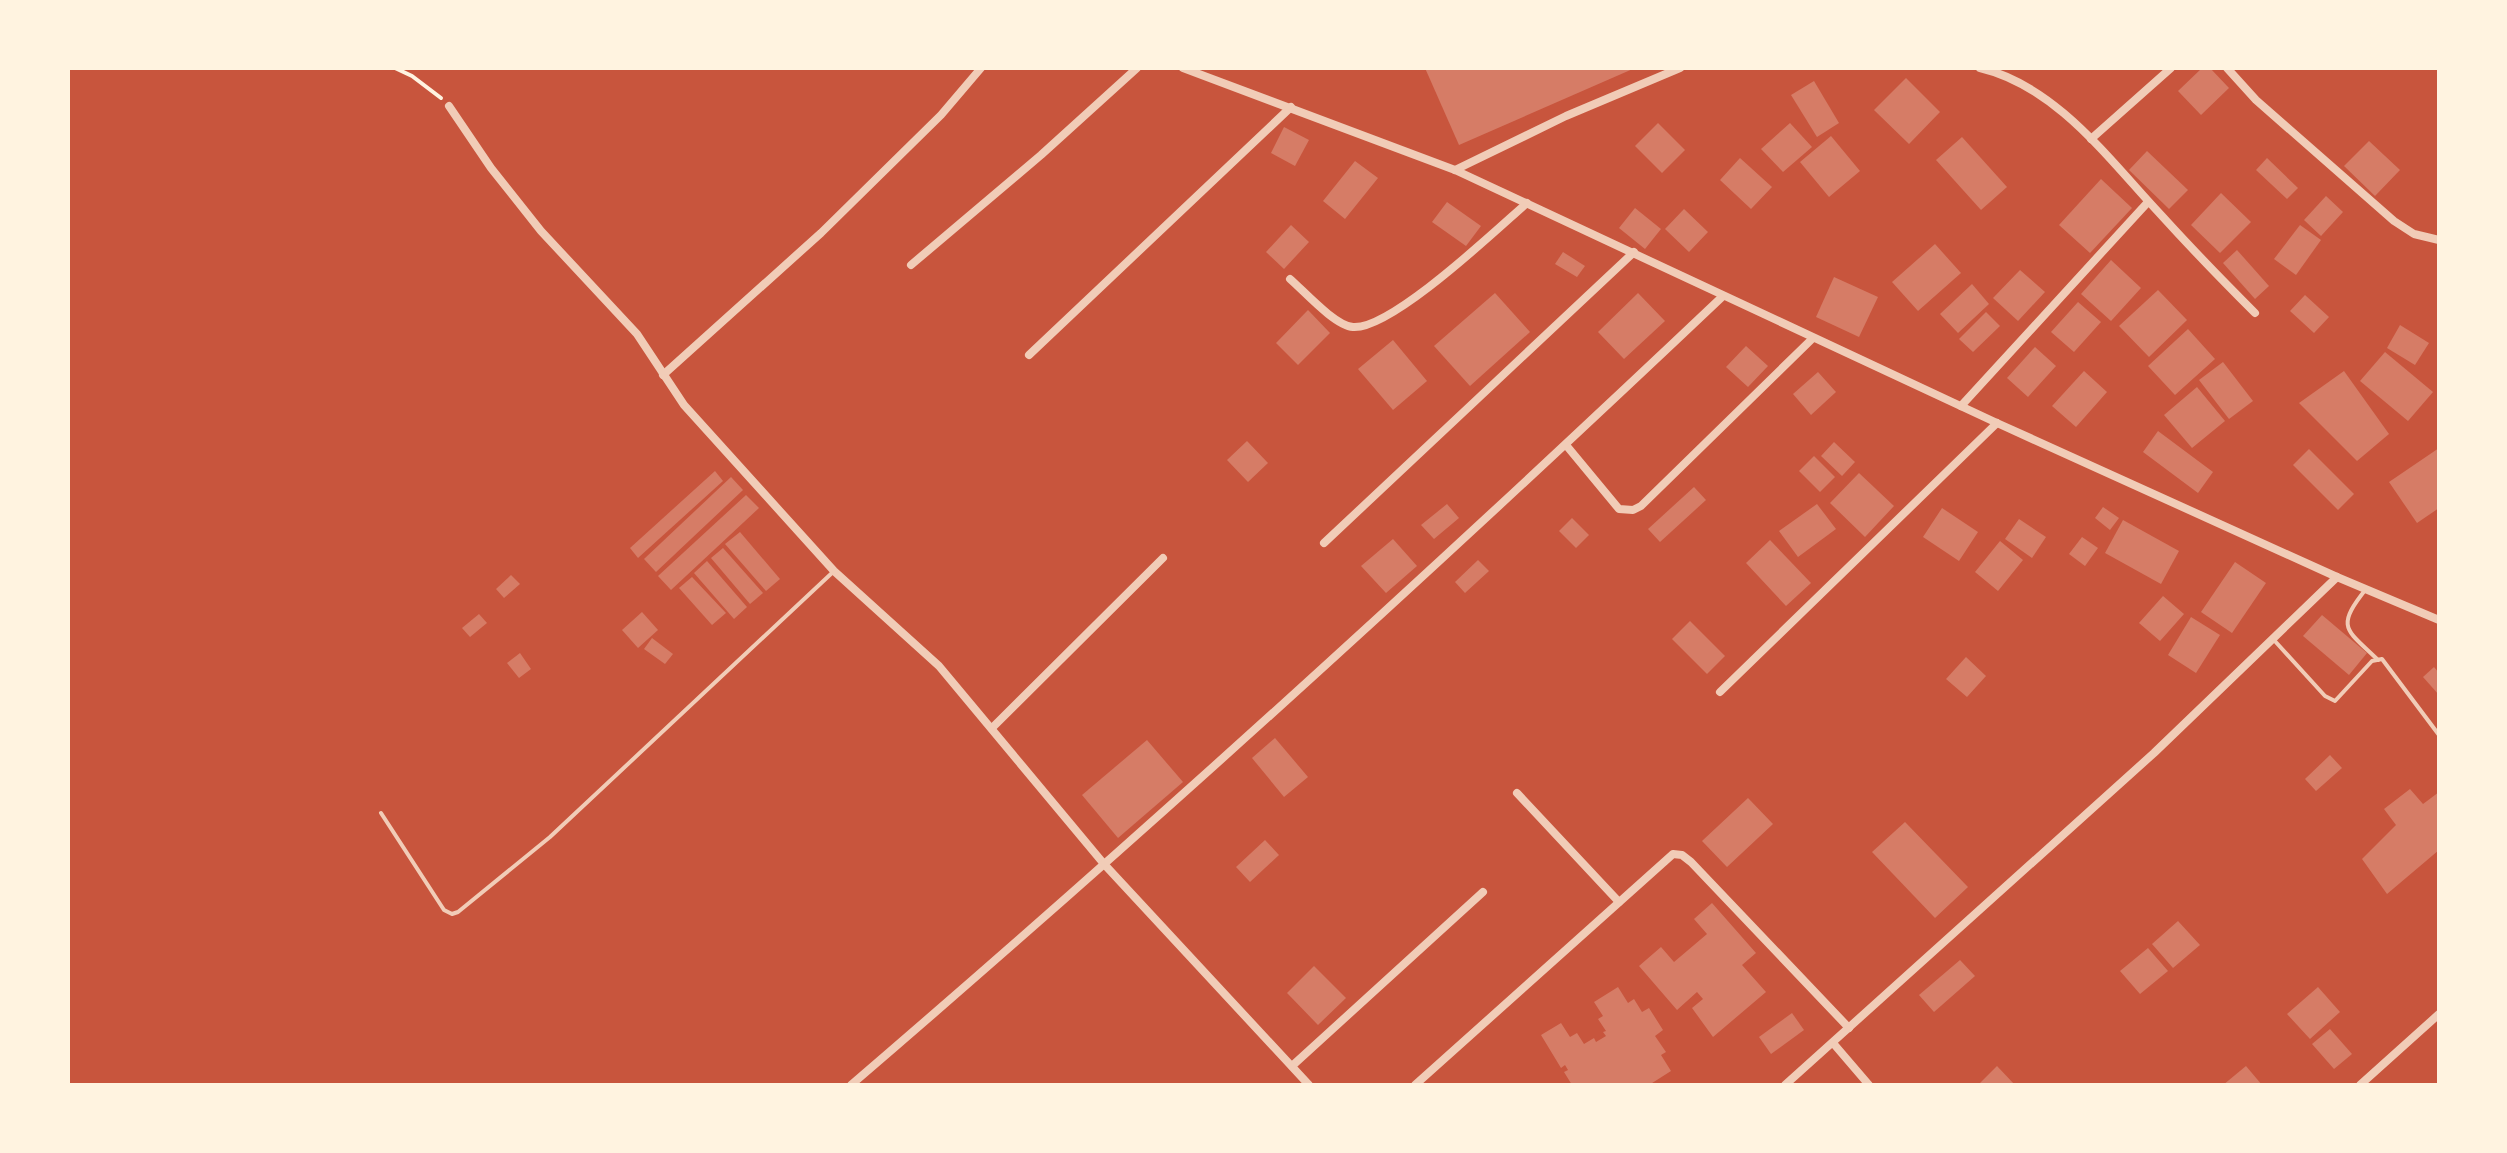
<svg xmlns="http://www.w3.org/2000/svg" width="2507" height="1153" font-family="'Golos Text',sans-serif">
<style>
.building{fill:#d67c66}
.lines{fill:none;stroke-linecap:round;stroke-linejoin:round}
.path{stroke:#fff3e0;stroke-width:4}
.service{stroke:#f1ccb7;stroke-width:4}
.minor{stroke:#f1ccb7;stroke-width:8}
</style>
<rect width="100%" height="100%" fill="#c8553d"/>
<g class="building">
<polygon points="1425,68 1635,68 1459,145"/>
<polygon points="2202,68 2210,68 2229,88 2201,115 2178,91"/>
<polygon points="1906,78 1940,112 1909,144 1874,110"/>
<polygon points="1814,81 1839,123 1817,137 1791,95"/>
<polygon points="1658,123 1685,150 1662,173 1635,146"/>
<polygon points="1790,123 1812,147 1783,172 1761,149"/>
<polygon points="1284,127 1309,140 1295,166 1271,153"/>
<polygon points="1831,136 1860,171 1829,197 1800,162"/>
<polygon points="1962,137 2007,187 1981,210 1936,160"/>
<polygon points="2369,141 2400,170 2375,196 2344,166"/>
<polygon points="2147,151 2188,190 2169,209 2129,170"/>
<polygon points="1740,158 1772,187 1751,209 1720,180"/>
<polygon points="2267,158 2298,188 2287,199 2256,170"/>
<polygon points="1355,161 1378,178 1345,219 1323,201"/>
<polygon points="2101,179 2132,208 2090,253 2059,225"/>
<polygon points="2221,193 2251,222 2220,253 2191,225"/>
<polygon points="2326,196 2343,212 2321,236 2304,220"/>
<polygon points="1447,202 1481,226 1466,246 1432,222"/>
<polygon points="1635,208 1661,229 1645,249 1619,228"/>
<polygon points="1684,209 1708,232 1689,252 1665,229"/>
<polygon points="1291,225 1309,242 1284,269 1266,252"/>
<polygon points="2300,225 2321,240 2296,275 2274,259"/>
<polygon points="1935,244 1961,273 1918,311 1892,282"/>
<polygon points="2237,250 2269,286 2255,299 2223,263"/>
<polygon points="1563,252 1585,266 1577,277 1555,264"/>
<polygon points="2111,260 2141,288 2111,321 2081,294"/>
<polygon points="2020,270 2045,292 2018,321 1993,298"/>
<polygon points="1834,277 1878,297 1859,337 1816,317"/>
<polygon points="1972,284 1989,304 1958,333 1940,314"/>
<polygon points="2158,290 2187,320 2149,357 2119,326"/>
<polygon points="1495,293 1530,332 1470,386 1434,346"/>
<polygon points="1638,293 1665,321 1624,359 1598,332"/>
<polygon points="2305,295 2329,317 2314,333 2290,311"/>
<polygon points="2078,302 2101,322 2074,352 2051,332"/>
<polygon points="1308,310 1330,333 1298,365 1276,343"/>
<polygon points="1986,312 2000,326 1973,352 1959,339"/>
<polygon points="2400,325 2429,343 2415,365 2387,348"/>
<polygon points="2188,329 2215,359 2175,395 2148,366"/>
<polygon points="1393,340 1427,381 1393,410 1358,369"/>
<polygon points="1746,346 1768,366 1748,387 1726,367"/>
<polygon points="2035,347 2056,366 2028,397 2007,378"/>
<polygon points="2385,352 2433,392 2408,421 2360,381"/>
<polygon points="2223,362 2253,401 2229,419 2199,380"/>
<polygon points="2084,371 2107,392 2076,427 2052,406"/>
<polygon points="2344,371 2389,434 2357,461 2299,403"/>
<polygon points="1818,372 1836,392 1811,415 1793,394"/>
<polygon points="2197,387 2225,421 2192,448 2164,415"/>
<polygon points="2158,431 2213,472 2198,493 2143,452"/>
<polygon points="1247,441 1268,463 1248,482 1227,460"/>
<polygon points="1834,442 1855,462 1842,476 1821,456"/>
<polygon points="2439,448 2439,508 2417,523 2389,482"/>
<polygon points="2309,449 2354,494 2338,510 2293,465"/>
<polygon points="1814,456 1835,477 1820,492 1799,471"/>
<polygon points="715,471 723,481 638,558 630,548"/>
<polygon points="1859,473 1894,506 1865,537 1830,503"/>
<polygon points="731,477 743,490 656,572 644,559"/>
<polygon points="1694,487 1706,500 1660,542 1648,529"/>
<polygon points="746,495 759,508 671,590 658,576"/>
<polygon points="1447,504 1459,518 1434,539 1421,525"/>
<polygon points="1817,504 1836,529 1798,557 1779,531"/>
<polygon points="2103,507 2119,518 2110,530 2095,518"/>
<polygon points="1942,508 1978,532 1959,561 1923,537"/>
<polygon points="1572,518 1589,535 1576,548 1559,531"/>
<polygon points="2019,519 2046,537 2032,558 2005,539"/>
<polygon points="2123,520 2179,551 2161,584 2105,553"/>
<polygon points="740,532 780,579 766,591 725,544"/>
<polygon points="2082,537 2098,548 2085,566 2069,554"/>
<polygon points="1393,539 1417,566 1386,593 1361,566"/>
<polygon points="1770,540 1811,583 1786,606 1746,563"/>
<polygon points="2000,541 2023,560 1998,591 1975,572"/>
<polygon points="723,548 763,593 750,604 711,558"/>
<polygon points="1478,560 1489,571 1465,593 1455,582"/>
<polygon points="707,561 747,607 734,619 694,573"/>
<polygon points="2235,562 2266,583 2232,633 2201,612"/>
<polygon points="511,575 520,584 504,598 496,589"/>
<polygon points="692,577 726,613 712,625 679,588"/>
<polygon points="2163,596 2184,614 2160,641 2139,623"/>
<polygon points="642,612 658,630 638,648 622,630"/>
<polygon points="479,614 487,623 470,637 462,628"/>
<polygon points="2322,615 2367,653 2349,675 2303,636"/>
<polygon points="2191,617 2220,635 2196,673 2168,655"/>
<polygon points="1690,621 1725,656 1707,674 1672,639"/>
<polygon points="652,638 673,654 665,664 644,649"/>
<polygon points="520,653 531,669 519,678 507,663"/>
<polygon points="1966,657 1986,676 1967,697 1946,679"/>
<polygon points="2434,667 2439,673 2439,695 2423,677"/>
<polygon points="1275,738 1308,777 1284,797 1252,758"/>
<polygon points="1147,740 1183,782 1118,838 1082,795"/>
<polygon points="2330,755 2342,768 2316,791 2305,779"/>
<polygon points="2410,789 2423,804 2439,792 2439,850 2387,894 2362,859 2396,825 2384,809"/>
<polygon points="1748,798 1773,824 1727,867 1702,841"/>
<polygon points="1905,822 1968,887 1935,918 1872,852"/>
<polygon points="1265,840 1279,855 1250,882 1236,867"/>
<polygon points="1712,903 1756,953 1742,965 1766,992 1713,1037 1692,1008 1703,999 1697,992 1677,1010 1639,966 1661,947 1674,962 1707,934 1694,919"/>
<polygon points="2178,921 2200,945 2173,968 2152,944"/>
<polygon points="2148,948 2168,971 2140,994 2120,971"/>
<polygon points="1960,960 1975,976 1934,1012 1919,995"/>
<polygon points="1314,966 1346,998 1318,1025 1287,993"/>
<polygon points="1618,987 1628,1003 1634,999 1642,1012 1649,1008 1663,1030 1655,1036 1666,1052 1661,1055 1671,1071 1649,1085 1572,1085 1564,1072 1568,1070 1565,1065 1561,1068 1541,1035 1561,1023 1570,1037 1577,1033 1584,1044 1594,1038 1596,1042 1606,1036 1603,1032 1606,1031 1598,1019 1603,1016 1594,1002"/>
<polygon points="2318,987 2340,1012 2310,1039 2287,1014"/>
<polygon points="1792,1013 1804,1030 1771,1054 1759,1037"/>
<polygon points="2330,1029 2352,1054 2334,1069 2312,1044"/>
<polygon points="1997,1066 2015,1085 1978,1085"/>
<polygon points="2246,1066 2262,1085 2223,1085"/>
</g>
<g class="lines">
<polyline class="path" points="395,68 412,76 441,98"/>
<g class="service">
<path d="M 2366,589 C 2335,628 2346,629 2378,660"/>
<polyline points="2273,639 2325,696 2335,701 2372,661 2382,659 2439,735"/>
<polyline points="381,813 444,910 452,914 458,912 550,837 833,572"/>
</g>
<g class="minor">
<polyline points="1183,68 1455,170 1997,423 2337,577 2439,620"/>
<path d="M 1980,68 C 2057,86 2110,161 2162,216 C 2192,249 2223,281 2255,313"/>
<polyline points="2227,68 2256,100 2394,221 2414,234 2439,240"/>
<polyline points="449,106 491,168 541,231 637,334 684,405 834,571 939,666 1104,864 1309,1085"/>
<polyline points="2091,139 2171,68"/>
<polyline points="1455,170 1566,116 1680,68"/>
<polyline points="911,265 1041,155 1137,68"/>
<path d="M 1290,279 C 1304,291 1335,326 1353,327 C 1391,330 1496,230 1527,203"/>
<polyline points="1029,355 1291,107"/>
<polyline points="663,375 821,233 941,115 981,68"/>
<polyline points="1961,406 2148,202"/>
<polyline points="1566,445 1619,509 1633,510 1641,506 1813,338"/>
<polyline points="1324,543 1634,252"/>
<polyline points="1720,692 1997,423"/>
<polyline points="992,728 1163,558"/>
<polyline points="1517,793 1619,902"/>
<polyline points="1833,1043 1869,1085"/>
<polyline points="1292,1066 1483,892"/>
<path d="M 851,1085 C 1148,830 1438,566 1723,296"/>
<polyline points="1415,1085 1673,854 1682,855 1691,862 1849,1028"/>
<polyline points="1785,1085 2154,753 2337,577"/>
<polyline points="2360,1085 2439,1014"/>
</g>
</g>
<rect width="2507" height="1153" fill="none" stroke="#fff3e0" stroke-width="140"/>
</svg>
